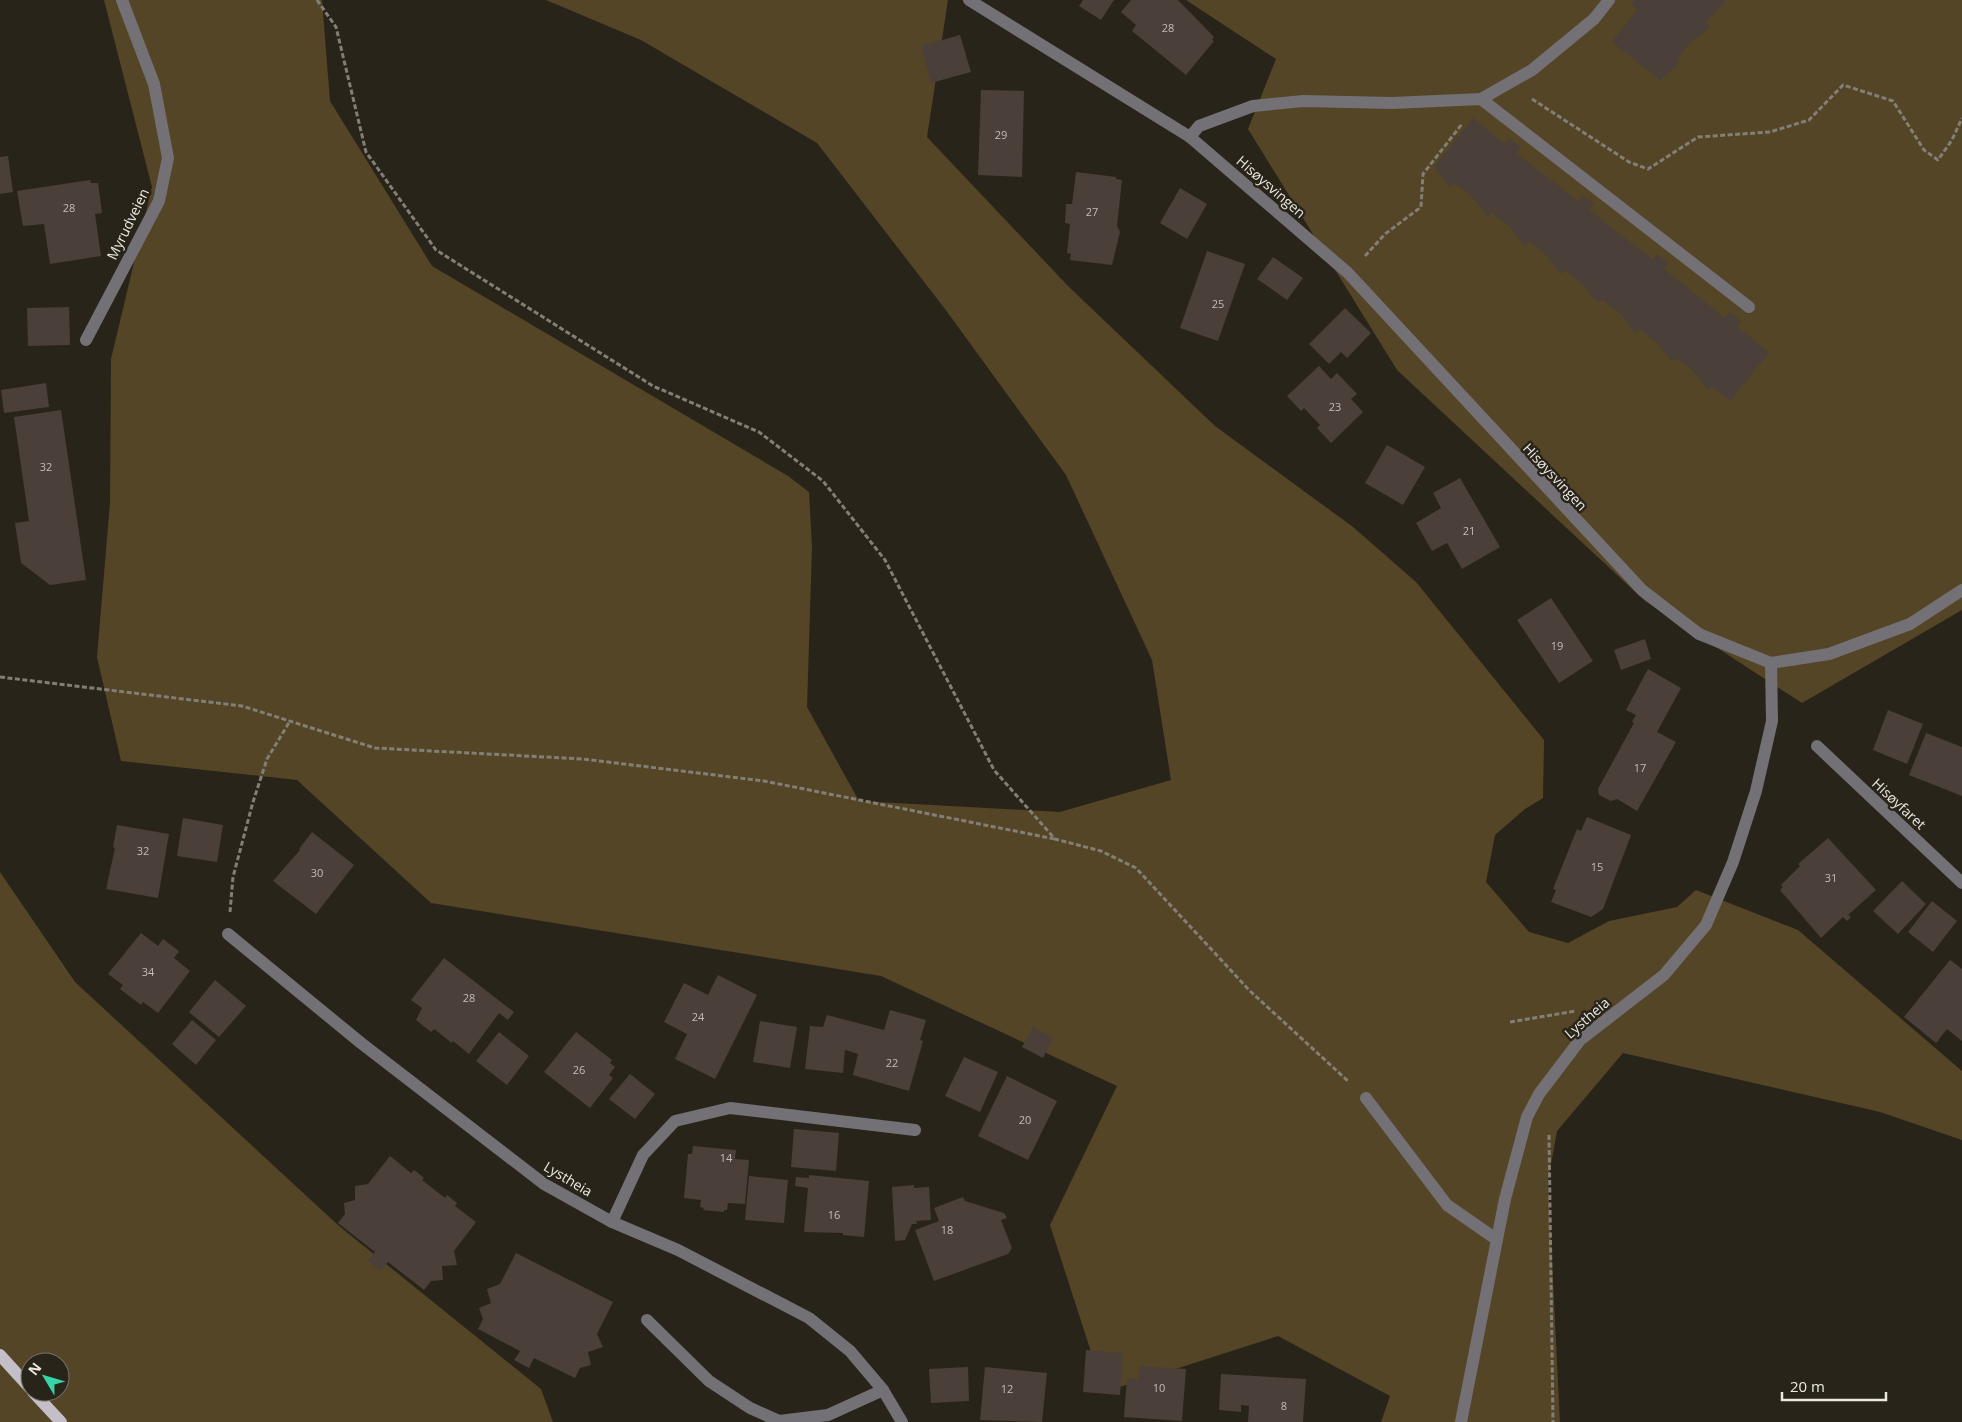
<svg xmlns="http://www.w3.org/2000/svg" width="1962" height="1422" font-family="'Open Sans',sans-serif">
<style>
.green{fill:#544526;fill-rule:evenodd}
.building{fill:#4a3f39}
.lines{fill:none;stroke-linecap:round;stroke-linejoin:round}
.path{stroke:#837f77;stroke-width:3;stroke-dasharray:5 2.5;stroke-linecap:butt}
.minor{stroke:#737176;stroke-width:12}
.major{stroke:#c3bec8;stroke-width:12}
.labels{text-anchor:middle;stroke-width:5;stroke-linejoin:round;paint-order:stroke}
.number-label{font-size:11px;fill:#c3beb8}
.street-label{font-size:14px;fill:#ebe8e2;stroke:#29241a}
</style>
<rect width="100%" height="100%" fill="#29241a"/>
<g class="green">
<polygon points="104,0 322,0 330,101 432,266 788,476 809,492 812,547 807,707 859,801 1060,812 1171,780 1152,660 1066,475 945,309 817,143 641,40 546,0 948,0 927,137 1068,286 1215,426 1353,527 1416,582 1544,740 1543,798 1525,809 1495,835 1486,882 1529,932 1568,943 1609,921 1677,907 1696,890 1798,930 1962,1071 1962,1140 1880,1112 1623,1053 1557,1131 1548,1181 1560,1422 1381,1422 1390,1396 1278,1336 1104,1392 1050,1225 1117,1086 881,976 431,903 297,780 121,761 97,657 110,503 111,359 152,187"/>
<polygon points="1186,0 1962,0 1962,610 1802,703 1645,601 1397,370 1248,129 1276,59"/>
<path d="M 0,872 L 75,982 L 339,1226 L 541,1389 L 553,1422 L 0,1422 ZM 30,1362 L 60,1362 L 60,1392 L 30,1392 Z"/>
</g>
<g class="building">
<polygon points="1083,0 1114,0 1101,20 1079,6"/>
<polygon points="1131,0 1178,0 1214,37 1212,40 1214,41 1186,75 1132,31 1136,25 1121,12"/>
<polygon points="1635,0 1726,0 1706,22 1710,27 1689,44 1677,59 1680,63 1660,80 1612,42 1637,10 1631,5"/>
<polygon points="960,35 971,72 931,83 921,46"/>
<polygon points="981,90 1024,91 1022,177 978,175"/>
<polygon points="1473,118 1505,144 1509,138 1521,147 1516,153 1578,201 1583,195 1594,204 1589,210 1653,260 1657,254 1668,263 1664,269 1725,318 1730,312 1741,321 1737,327 1769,352 1730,401 1713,387 1708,390 1693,371 1676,358 1672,362 1657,343 1640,329 1635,333 1621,314 1603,300 1598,303 1583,285 1565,270 1561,274 1545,254 1529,242 1524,245 1508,225 1492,213 1488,216 1471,196 1455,183 1450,187 1434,167"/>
<polygon points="8,156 13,192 0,194 0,157"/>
<polygon points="1076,172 1116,177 1116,179 1122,180 1117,226 1120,232 1112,265 1070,260 1071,254 1067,253 1070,224 1065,223 1066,204 1072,204"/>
<polygon points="90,180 91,183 98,183 102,213 95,214 101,256 50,264 44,224 23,226 17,191"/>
<polygon points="1180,188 1207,204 1187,239 1160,223"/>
<polygon points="1207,251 1245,264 1218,341 1180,328"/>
<polygon points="1273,257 1303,278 1287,300 1257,279"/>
<polygon points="69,307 70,345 28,346 27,308"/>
<polygon points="1345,308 1371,333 1347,358 1341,352 1329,364 1309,344"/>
<polygon points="1319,366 1331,379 1337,373 1357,394 1351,399 1363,412 1331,443 1317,428 1320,425 1304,408 1301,411 1287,396"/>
<polygon points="46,383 49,407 4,413 1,390"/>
<polygon points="61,410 86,580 50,585 21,563 15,523 29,521 14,417"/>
<polygon points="1387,445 1425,467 1403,505 1365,483"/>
<polygon points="1460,478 1500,547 1462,569 1447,543 1432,551 1416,523 1441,508 1433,493"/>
<polygon points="1551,598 1593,661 1559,683 1517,620"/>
<polygon points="1645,639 1651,659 1621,670 1614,650"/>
<polygon points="1648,669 1681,688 1657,732 1676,742 1637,811 1617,799 1611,801 1599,795 1598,789 1634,723 1632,722 1636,715 1626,710"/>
<polygon points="1888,710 1923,724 1907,764 1873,750"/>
<polygon points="1926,733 1962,747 1962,796 1909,775"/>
<polygon points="1587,817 1631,835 1603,909 1591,917 1551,902 1556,890 1553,889 1577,829 1581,831"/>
<polygon points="183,818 223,825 217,862 177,856"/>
<polygon points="117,825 169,834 158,898 106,889 115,848 113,847"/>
<polygon points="312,832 354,865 316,914 273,881 300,850 299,849"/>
<polygon points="1828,838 1876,890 1848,915 1851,917 1847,921 1843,917 1821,938 1780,890 1783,887 1781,885 1800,866 1798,864"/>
<polygon points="1902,881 1926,904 1898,934 1873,911"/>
<polygon points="1932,901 1957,921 1933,952 1908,932"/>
<polygon points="141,933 158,946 163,939 179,951 174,958 190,971 158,1013 143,1002 141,1005 120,989 123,985 108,974"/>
<polygon points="444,958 514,1012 508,1020 499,1013 469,1054 453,1041 452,1043 434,1029 431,1032 416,1020 422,1008 411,1000"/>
<polygon points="1950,960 1962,969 1962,1041 1947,1029 1936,1043 1904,1017"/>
<polygon points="718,975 757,995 715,1079 675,1059 687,1034 664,1022 684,983 708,995"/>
<polygon points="215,980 246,1006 219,1037 189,1012"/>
<polygon points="890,1010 926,1020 920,1040 923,1041 909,1091 853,1075 858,1054 845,1050 843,1073 805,1069 810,1026 823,1027 827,1015 884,1030"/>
<polygon points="192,1020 216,1040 196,1065 172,1044"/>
<polygon points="760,1021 797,1027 790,1068 753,1062"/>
<polygon points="1033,1027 1053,1038 1043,1058 1022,1047"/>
<polygon points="499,1032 529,1056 507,1085 476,1061"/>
<polygon points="576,1032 612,1060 610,1063 615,1067 609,1075 613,1078 590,1108 544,1072"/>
<polygon points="964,1057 998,1072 980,1112 945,1096"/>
<polygon points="630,1074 655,1094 635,1119 609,1099"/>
<polygon points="1007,1076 1057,1101 1028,1160 978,1136"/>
<polygon points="794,1129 839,1133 836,1171 791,1167"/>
<polygon points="693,1146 736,1150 735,1159 749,1160 745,1204 728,1203 727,1210 724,1210 724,1212 703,1210 704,1208 700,1207 701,1200 684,1198 688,1154 692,1154"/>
<polygon points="390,1156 411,1173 414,1170 424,1178 422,1180 445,1198 447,1195 457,1203 455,1206 476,1222 454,1251 457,1265 442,1266 443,1280 431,1281 424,1290 388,1262 381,1271 368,1261 375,1252 338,1223 345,1214 344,1203 355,1200 355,1186 368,1184"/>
<polygon points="809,1175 869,1181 864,1237 843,1235 843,1233 804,1232 808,1188 795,1186 796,1177 809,1178"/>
<polygon points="749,1176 788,1180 784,1223 745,1220"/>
<polygon points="914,1185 914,1188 929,1187 931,1220 916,1221 917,1224 912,1224 905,1240 895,1241 892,1187"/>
<polygon points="963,1197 965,1201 1004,1213 1007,1218 1001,1220 1012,1248 1008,1254 934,1281 915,1230 939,1221 934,1208"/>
<polygon points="516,1253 613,1302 597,1334 603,1347 588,1352 591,1365 580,1368 575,1378 534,1358 529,1368 514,1360 520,1351 478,1329 483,1319 479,1308 491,1303 487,1289 500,1284"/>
<polygon points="1086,1350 1123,1353 1120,1395 1083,1392"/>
<polygon points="1139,1366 1186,1369 1182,1421 1124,1417 1127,1378 1138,1379"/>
<polygon points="968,1367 969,1401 931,1403 929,1369"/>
<polygon points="985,1367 1047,1373 1042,1422 980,1420"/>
<polygon points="1221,1374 1306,1379 1303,1422 1248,1422 1249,1406 1241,1405 1241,1412 1219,1410"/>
</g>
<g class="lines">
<g class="path">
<polyline points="317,0 336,27 366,152 436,250 653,386 759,432 823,481 885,560 994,770 1055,839 1101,851 1136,868 1250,991 1349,1082"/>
<polyline points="1532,99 1629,162 1648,169 1698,137 1770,132 1809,120 1843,85 1893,101 1924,150 1938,160 1952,140 1962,118"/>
<polyline points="1365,256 1385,234 1421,207 1423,174 1462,124"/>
<polyline points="0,677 242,706 375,748 583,759 764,781 1055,839"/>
<polyline points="230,912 233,877 253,802 267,759 290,721"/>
<polyline points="1510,1022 1576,1011"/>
<polyline points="1549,1135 1553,1422"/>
</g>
<g class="minor">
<polyline points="969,0 1190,137 1348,273 1642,590 1699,634 1771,663 1829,654 1910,624 1962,590"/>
<polyline points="1481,99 1749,307"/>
<polyline points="1190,137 1199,126 1253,106 1303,101 1392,103 1481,99 1532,70 1594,19 1609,0"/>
<polyline points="86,340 159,201 168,158 154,84 122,0"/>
<polyline points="1817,746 1962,883"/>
<polyline points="228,934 361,1043 544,1184 612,1222 678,1250 809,1318 850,1351 883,1390 902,1422"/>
<polyline points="1366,1098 1447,1205 1496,1239"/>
<polyline points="612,1222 643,1155 675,1121 730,1108 915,1130"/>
<polyline points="647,1320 709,1381 750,1408 779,1421 828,1415 883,1390"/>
<polyline points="1461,1422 1505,1199 1527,1117 1539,1094 1580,1040 1664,975 1706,925 1733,862 1756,791 1772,721 1771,663"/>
</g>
<g class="major">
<polyline points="0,1355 30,1388"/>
<polyline points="33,1392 61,1422"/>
</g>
</g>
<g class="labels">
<g class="number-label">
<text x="1168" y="32">28</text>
<text x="1001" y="139">29</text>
<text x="69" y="212">28</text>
<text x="1092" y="216">27</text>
<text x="1218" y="308">25</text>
<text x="1335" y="411">23</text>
<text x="46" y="471">32</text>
<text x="1469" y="535">21</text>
<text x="1557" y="650">19</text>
<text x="1640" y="772">17</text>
<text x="143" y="855">32</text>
<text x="1597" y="871">15</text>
<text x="317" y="877">30</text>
<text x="1831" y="882">31</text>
<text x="148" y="976">34</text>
<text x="469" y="1002">28</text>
<text x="698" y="1021">24</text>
<text x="892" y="1067">22</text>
<text x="579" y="1074">26</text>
<text x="1025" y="1124">20</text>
<text x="726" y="1162">14</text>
<text x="834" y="1219">16</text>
<text x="947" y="1234">18</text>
<text x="1159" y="1392">10</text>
<text x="1007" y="1393">12</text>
<text x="1284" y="1410">8</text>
</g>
<g class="street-label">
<text transform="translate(1271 187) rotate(41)" y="5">Hisøysvingen</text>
<text transform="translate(128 224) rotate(-64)" y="5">Myrudveien</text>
<text transform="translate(1555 477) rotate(47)" y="5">Hisøysvingen</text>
<text transform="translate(1899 804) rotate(43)" y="5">Hisøyfaret</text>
<text transform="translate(1587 1018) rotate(-41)" y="5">Lystheia</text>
<text transform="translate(568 1179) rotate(31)" y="5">Lystheia</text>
</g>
</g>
<g transform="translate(45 1377) rotate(308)"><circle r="24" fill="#29241a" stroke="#77726a"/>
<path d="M0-4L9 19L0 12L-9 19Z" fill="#36d4a7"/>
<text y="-8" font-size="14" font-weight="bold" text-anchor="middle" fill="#ebe8e2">N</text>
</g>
<path d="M1782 1392v8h104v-8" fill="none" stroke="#ebe8e2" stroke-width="2.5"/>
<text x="1790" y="1392" font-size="15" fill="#ebe8e2" stroke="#29241a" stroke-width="4" paint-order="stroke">20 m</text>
</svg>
